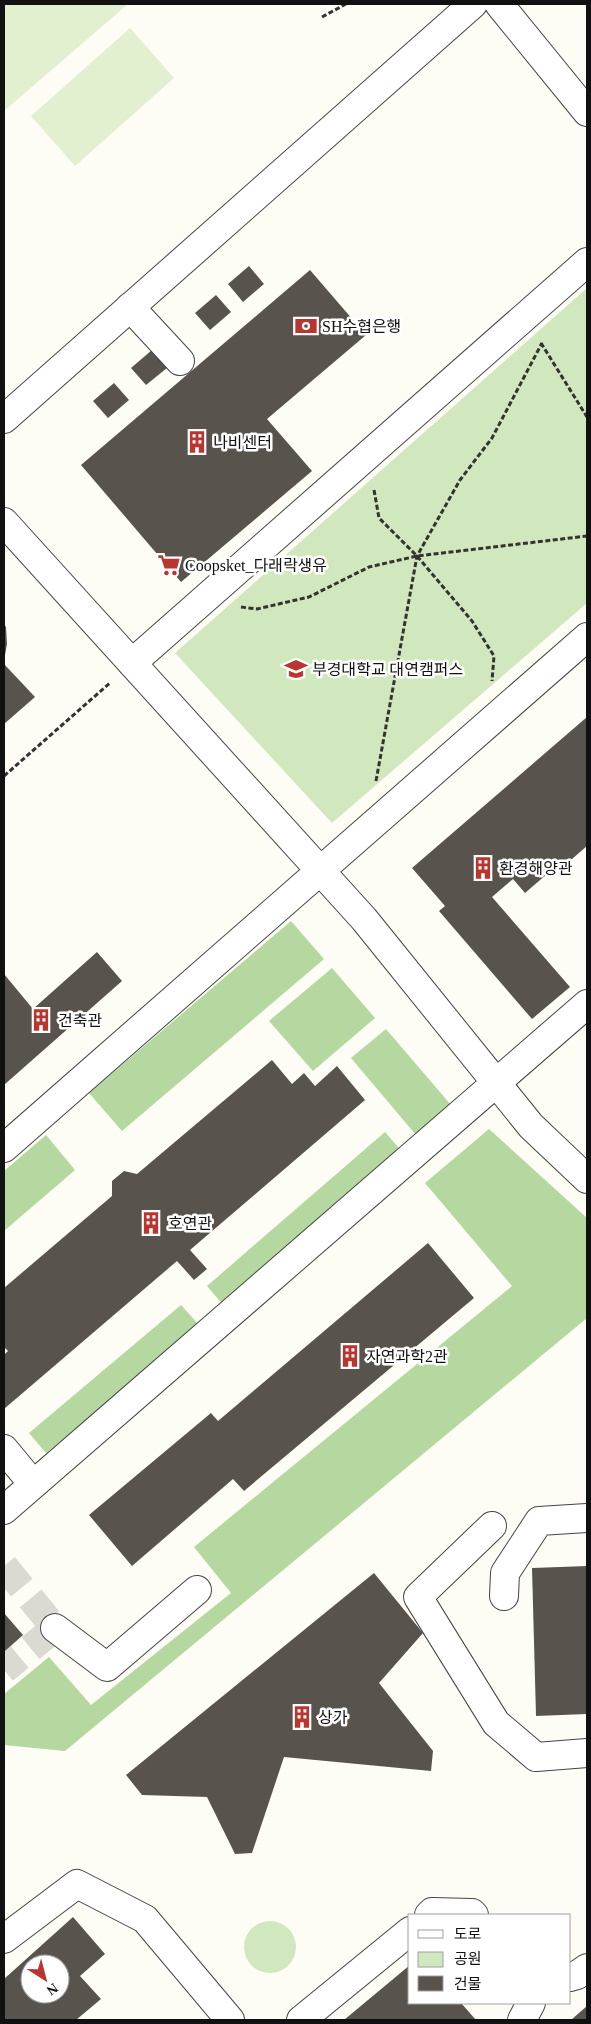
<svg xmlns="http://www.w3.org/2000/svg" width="591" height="2024" font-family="'Times New Roman','Noto Sans KR',serif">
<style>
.green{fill:#d1e8bf}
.forest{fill:#b4d89f}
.pitch{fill:#e2f0d0}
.building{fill:#59534d;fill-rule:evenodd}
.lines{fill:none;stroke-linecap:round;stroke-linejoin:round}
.minor-tunnel{stroke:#dadad3;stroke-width:28;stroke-dasharray:28 14;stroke-linecap:butt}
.minor-casing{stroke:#444;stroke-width:30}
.path{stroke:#333;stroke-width:3;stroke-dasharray:5 2.5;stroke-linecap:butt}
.minor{stroke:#fff;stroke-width:28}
.labels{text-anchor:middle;stroke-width:5;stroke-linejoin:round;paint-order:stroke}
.poi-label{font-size:16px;fill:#111;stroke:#fff;text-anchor:start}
</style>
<rect width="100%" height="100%" fill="#fefdf5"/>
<g class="green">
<polygon points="587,288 587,603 332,823 175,653"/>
<circle cx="270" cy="1947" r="26"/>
</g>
<g class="forest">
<polygon points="291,921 324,959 122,1131 89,1093"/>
<polygon points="332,968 375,1018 313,1071 269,1021"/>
<polygon points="386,1029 451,1105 416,1135 351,1058"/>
<polygon points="489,1129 587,1218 587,1318 65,1751 4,1745 4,1694 49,1657 91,1705 231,1593 194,1547 512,1286 425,1183"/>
<polygon points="385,1132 404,1154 225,1307 207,1286"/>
<polygon points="46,1135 75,1170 4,1231 4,1171"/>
<polygon points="181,1305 199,1325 46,1453 29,1433"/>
</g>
<g class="pitch">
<polygon points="4,4 128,4 4,111"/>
<polygon points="130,28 174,78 75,166 31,116"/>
</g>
<g class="building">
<polygon points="249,266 264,284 243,302 228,284"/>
<polygon points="310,270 366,335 267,419 312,471 181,582 81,465"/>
<polygon points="216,295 231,312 210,330 195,313"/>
<polygon points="152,350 167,368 146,385 131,368"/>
<polygon points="114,383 129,400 108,418 93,401"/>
<polygon points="4,624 6,627 7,644 5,655"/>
<polygon points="4,664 35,697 4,724"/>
<polygon points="587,717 587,846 557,872 554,868 525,893 513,879 492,897 570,987 532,1019 439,911 445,906 412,868"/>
<polygon points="97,952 122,981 4,1085 4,974 33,1009"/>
<polygon points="272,1060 292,1084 304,1073 315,1086 337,1066 365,1100 190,1250 207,1269 194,1280 177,1261 4,1409 4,1355 8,1351 4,1347 4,1288 112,1196 112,1181 124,1171 137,1174"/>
<polygon points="428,1243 474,1298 244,1491 233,1479 132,1566 89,1515 211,1413 218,1421"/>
<polygon points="587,1566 587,1714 536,1716 532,1568"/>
<polygon points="374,1573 423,1633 379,1683 433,1751 431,1771 284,1757 252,1853 235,1854 207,1797 142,1795 126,1775"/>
<polygon points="4,1613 23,1635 4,1652"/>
<path d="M 73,1917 L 105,1954 L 80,1976 L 101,1999 L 76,2020 L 4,2020 L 4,1979 ZM 30,1964 L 60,1964 L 60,1994 L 30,1994 Z"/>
<polygon points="410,1965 410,2003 461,2003 476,2020 344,2020"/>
<polygon points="587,2006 587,2020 571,2020"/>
</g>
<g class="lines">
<polyline class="minor-tunnel" points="4,1566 55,1628 4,1670"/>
<defs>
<g id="minor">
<polyline points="499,4 587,112"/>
<polyline points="130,307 180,361"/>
<polyline points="4,419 473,4"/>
<polyline points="4,522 364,919 531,1126 587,1179"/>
<polyline points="132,663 587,262"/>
<polyline points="4,1148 587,637"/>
<polyline points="4,1449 33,1484"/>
<polyline points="4,1510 587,1004"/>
<polyline points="492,1526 418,1597 496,1723 536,1757 587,1753"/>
<polyline points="504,1596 505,1573 539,1521 587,1518"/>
<polyline points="55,1628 107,1667 197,1590"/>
<polyline points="429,1915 432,1912 472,1913 474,1915"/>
<polyline points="4,1939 77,1884 145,1919 230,2020"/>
<polyline points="570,1977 577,1975 587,1968"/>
<polyline points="301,2020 410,1931"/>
<polyline points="522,2020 531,2003"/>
</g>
</defs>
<use href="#minor" class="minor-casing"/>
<g class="path">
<polyline points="322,17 346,4"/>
<polyline points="541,343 587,417"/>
<polyline points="374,490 379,518 417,556 472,621 494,656 492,681"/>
<polyline points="241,607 257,609 309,597 369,567 417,556 587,536"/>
<polyline points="4,776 111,682"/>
<polyline points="376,781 417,556 460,480 492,438 542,343"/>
</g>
<use href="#minor" class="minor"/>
</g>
<defs>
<symbol id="bank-bare" viewBox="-9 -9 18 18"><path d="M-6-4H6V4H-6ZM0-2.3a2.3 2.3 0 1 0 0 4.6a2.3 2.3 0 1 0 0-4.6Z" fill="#ba3430" stroke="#fff" stroke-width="2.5" paint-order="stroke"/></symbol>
<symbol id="building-bare" viewBox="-9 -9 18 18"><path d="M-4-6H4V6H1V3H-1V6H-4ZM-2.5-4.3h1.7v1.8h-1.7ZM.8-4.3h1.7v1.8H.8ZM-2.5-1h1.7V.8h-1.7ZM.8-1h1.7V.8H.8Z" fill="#ba3430" stroke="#fff" stroke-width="2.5" paint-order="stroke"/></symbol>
<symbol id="supermarket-bare" viewBox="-9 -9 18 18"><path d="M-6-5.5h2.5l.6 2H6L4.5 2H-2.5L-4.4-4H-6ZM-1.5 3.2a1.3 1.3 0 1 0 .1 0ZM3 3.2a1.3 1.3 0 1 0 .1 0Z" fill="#ba3430" stroke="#fff" stroke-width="2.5" paint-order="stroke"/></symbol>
<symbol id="university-bare" viewBox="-9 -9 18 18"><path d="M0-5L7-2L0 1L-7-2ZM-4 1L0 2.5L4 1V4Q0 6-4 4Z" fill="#ba3430" stroke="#fff" stroke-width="2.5" paint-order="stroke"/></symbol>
</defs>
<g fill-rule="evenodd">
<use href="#bank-bare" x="290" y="310" width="32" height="32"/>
<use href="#building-bare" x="181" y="426" width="32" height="32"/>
<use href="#supermarket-bare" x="153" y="549" width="32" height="32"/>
<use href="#university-bare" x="280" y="653" width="32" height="32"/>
<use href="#building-bare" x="467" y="852" width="32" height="32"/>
<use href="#building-bare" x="25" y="1004" width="32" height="32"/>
<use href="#building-bare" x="135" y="1207" width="32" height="32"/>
<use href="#building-bare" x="334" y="1340" width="32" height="32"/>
<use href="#building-bare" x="286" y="1701" width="32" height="32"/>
</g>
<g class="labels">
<g class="poi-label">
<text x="322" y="332">SH수협은행</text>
<text x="213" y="448">나비센터</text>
<text x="185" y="571">Coopsket_다래락생유</text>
<text x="312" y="675">부경대학교 대연캠퍼스</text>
<text x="499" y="874">환경해양관</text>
<text x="58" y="1026">건축관</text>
<text x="168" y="1229">호연관</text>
<text x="366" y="1362">자연과학2관</text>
<text x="318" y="1723">상가</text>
</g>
</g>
<rect width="591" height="2024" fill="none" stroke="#111111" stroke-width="10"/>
<rect x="408" y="1914" width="162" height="90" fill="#ffffff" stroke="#a0a0a0"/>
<rect x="418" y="1930" width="25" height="8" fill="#ffffff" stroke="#a0a0a0"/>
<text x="454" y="1939" font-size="15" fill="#111111">도로</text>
<rect x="418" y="1952" width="25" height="15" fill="#d1e8bf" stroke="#a0a0a0"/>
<text x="454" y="1964" font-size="15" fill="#111111">공원</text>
<rect x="418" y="1976" width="25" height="15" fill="#59534d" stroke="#a0a0a0"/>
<text x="454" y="1989" font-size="15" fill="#111111">건물</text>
<g transform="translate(45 1979) rotate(144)"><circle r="24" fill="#ffffff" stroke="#a0a0a0"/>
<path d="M0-4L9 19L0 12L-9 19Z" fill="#ba3430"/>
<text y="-8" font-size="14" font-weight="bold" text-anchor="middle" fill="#111111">N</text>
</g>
</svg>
